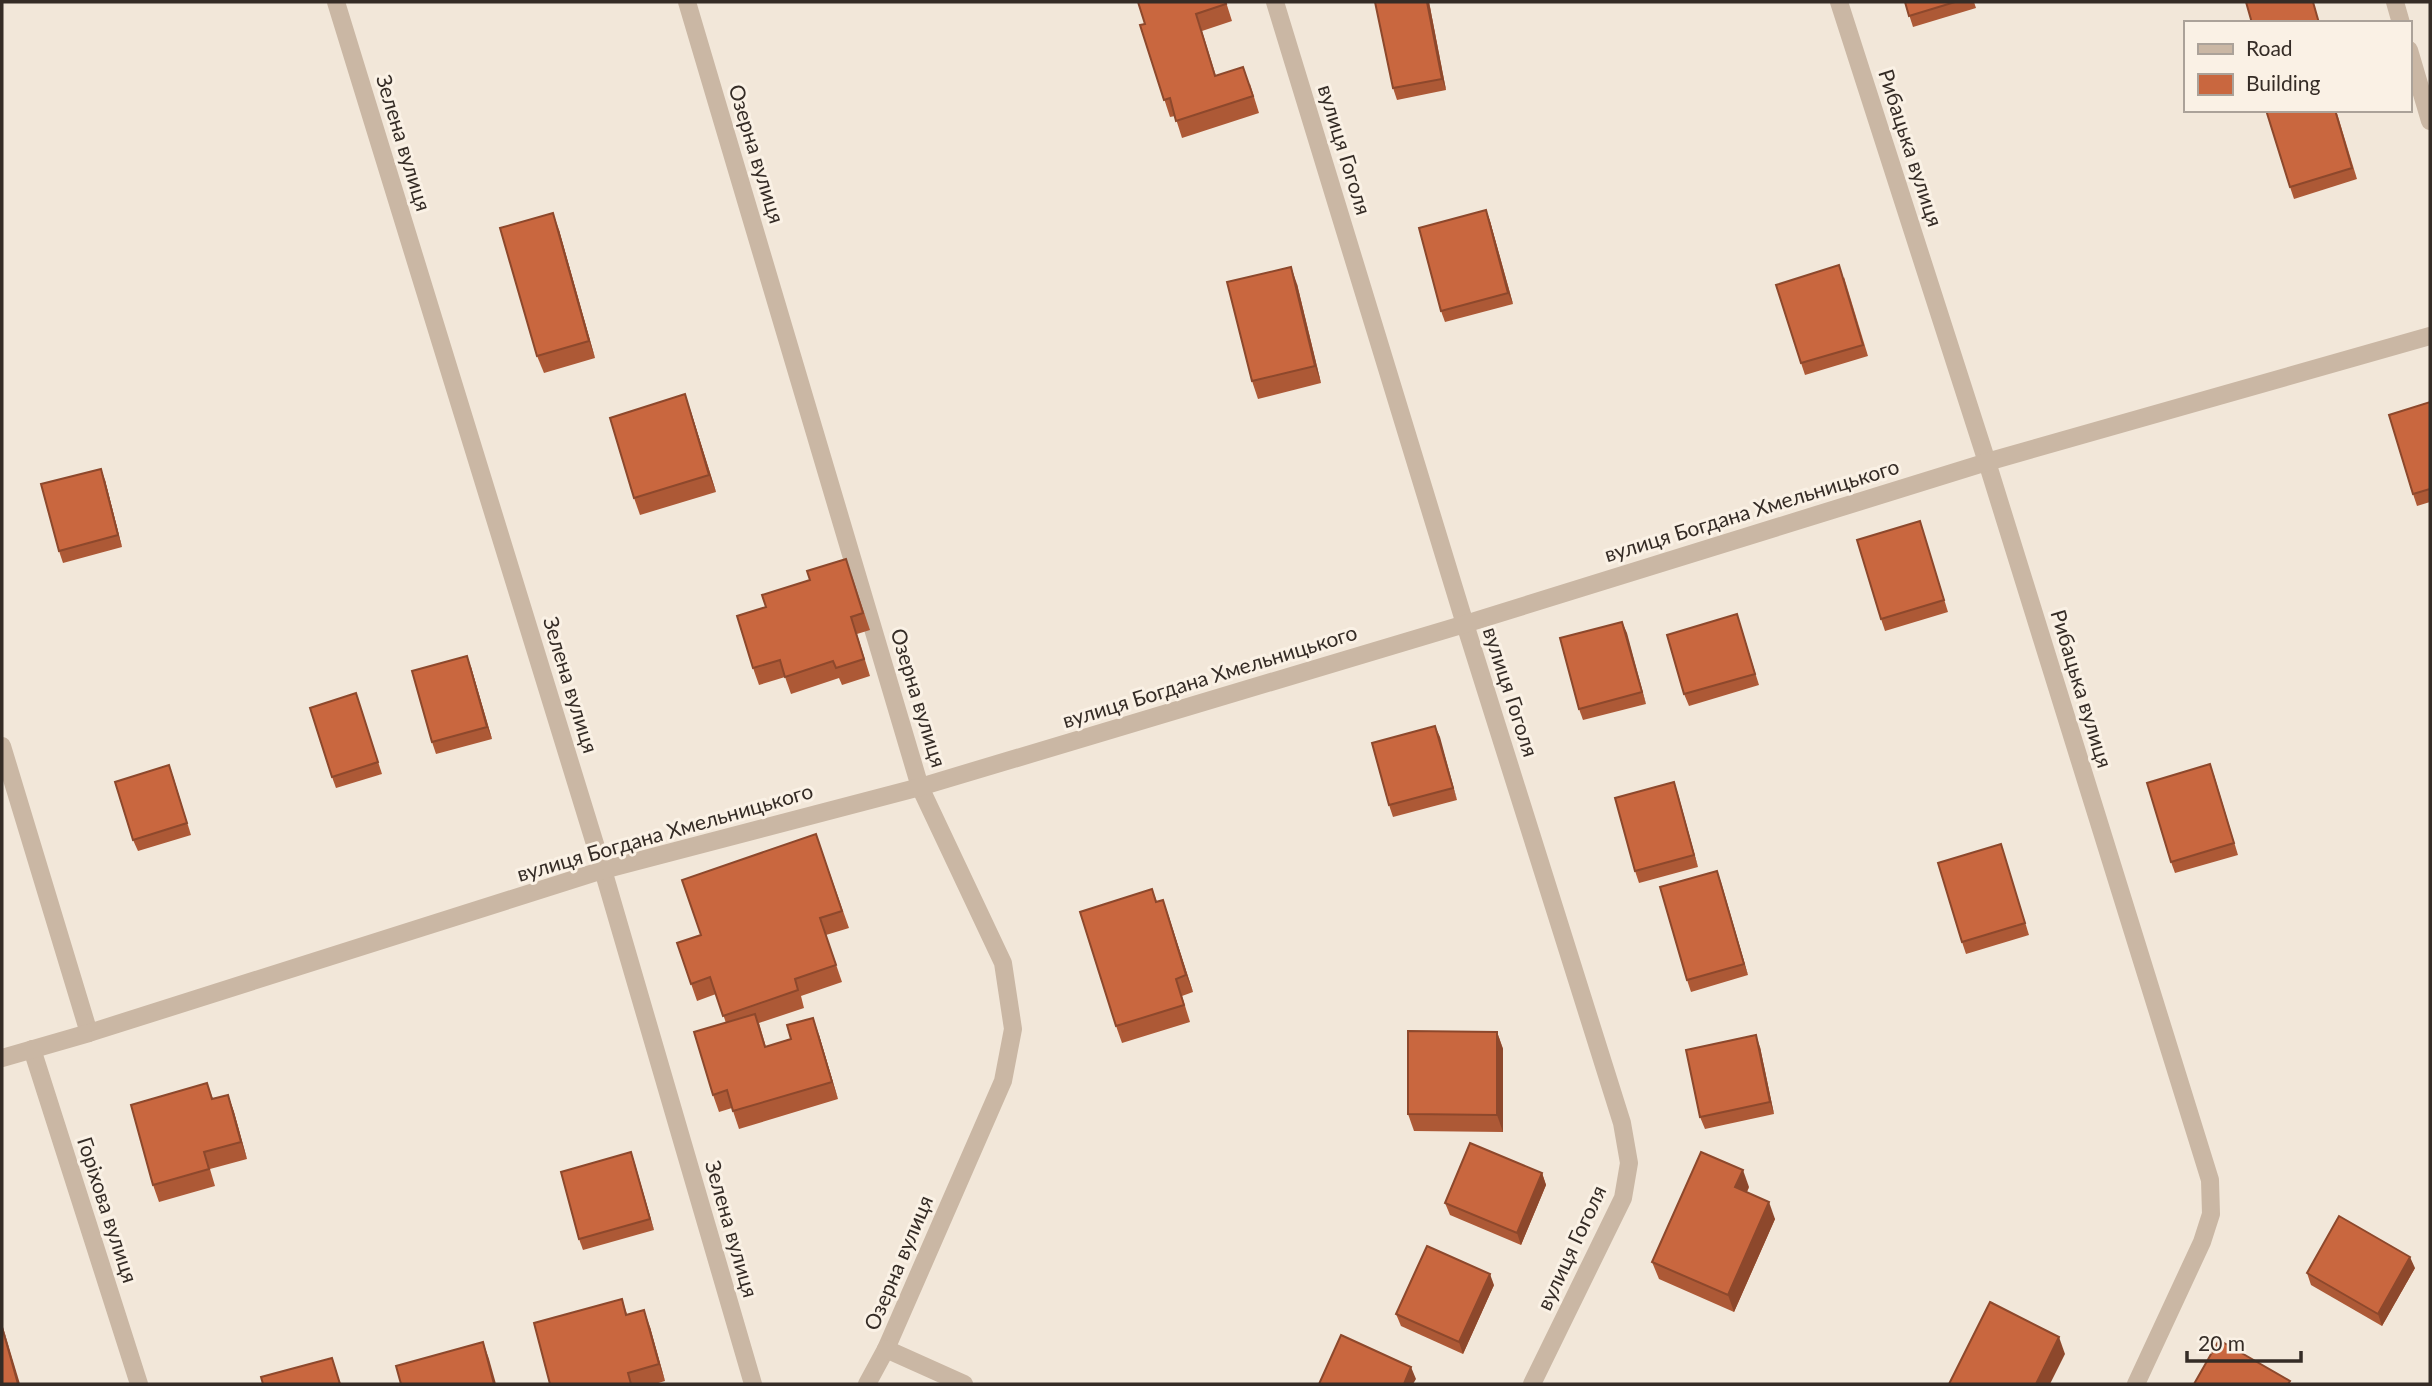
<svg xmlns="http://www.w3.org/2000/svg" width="2432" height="1386" font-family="Lato,sans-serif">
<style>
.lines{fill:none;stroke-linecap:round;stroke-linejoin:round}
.minor{stroke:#cab7a4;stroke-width:18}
.wall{fill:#ad5936}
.shaded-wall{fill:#8d482c}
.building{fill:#c9673f;stroke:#8d482c;stroke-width:2}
.labels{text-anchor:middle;stroke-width:6;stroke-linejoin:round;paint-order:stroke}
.street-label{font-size:21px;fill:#352c26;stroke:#faf1e5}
</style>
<rect width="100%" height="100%" fill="#f2e7d9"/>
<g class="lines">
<g class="minor">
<polyline points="336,2 603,870 753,1384"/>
<polyline points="687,2 920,787 1003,963 1013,1029 1003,1081 886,1349 867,1384"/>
<polyline points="1275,2 1465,624 1622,1123 1629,1163 1623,1198 1532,1384"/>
<polyline points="1839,2 1987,462 2210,1180 2211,1214 2202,1242 2136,1384"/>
<polyline points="2395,2 2401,23"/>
<polyline points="2409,50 2430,121"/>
<polyline points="2,746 89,1033"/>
<polyline points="32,1049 139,1384"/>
<polyline points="2,1058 89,1033 603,870 920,787 1465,624 1987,462 2430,336"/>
<polyline points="886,1349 964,1384"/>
</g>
</g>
<g class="wall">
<polygon points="1226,2 1232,21 1202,31 1216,76 1250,84 1259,113 1182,138 1175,116 1170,117 1140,25"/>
<polygon points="1429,2 1446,90 1397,100 1393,88"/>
<polygon points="1905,2 1974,2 1976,8 1913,27"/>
<polygon points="2336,110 2357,179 2294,199 2290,187"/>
<polygon points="1486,210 1490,221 1513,304 1445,322 1441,311"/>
<polygon points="559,230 595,358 544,373 537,356"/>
<polygon points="1844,277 1868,356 1805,375 1801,363"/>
<polygon points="1297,284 1321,383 1258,399 1252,381"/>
<polygon points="2430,402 2430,502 2417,506 2413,494"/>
<polygon points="691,412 716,492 640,515 634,498"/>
<polygon points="105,480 122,547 63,563 59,551"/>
<polygon points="1920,521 1948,612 1885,631 1881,619"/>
<polygon points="852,576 870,630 857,634 870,676 842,685 839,678 791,694 785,677 759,685 753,668 766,607 810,580"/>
<polygon points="1737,614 1759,685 1689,706 1684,694"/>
<polygon points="1622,622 1646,704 1583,720 1579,709"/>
<polygon points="471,667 492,739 436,754 432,742"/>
<polygon points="360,705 382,774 336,788 332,777"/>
<polygon points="1435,726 1457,800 1393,817 1389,805"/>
<polygon points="2214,775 2238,855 2175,873 2171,862"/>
<polygon points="173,776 191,835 138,851 133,840"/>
<polygon points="1674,782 1698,867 1639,883 1635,871"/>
<polygon points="816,834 849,928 826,935 842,982 801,996 804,1008 759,1023 766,1047 819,1035 838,1099 739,1129 732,1108 719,1112 713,1095 726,1023 716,994 697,1001 677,943 701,935"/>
<polygon points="2001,844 2029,935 1966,954 1962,942"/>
<polygon points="1717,871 1748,975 1691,992 1687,980"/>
<polygon points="1152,889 1157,902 1163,900 1193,992 1182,996 1190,1022 1122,1043 1116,1026"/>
<polygon points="1497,1032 1503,1049 1503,1132 1414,1131 1408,1114"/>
<polygon points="1760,1047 1774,1114 1705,1129 1700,1117"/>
<polygon points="207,1083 213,1099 228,1095 234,1112 247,1159 210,1169 215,1186 159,1202 153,1185"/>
<polygon points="631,1152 654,1230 583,1250 579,1239"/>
<polygon points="1542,1173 1546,1185 1521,1245 1450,1215 1445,1203"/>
<polygon points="1749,1187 1747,1192 1775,1219 1734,1312 1659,1279 1652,1262"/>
<polygon points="2415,1268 2382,1326 2311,1285 2307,1273"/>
<polygon points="1494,1285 1463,1354 1401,1326 1396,1314"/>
<polygon points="622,1299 627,1314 650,1327 665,1381 655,1384 550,1384"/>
</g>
<g class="shaded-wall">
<polygon points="1427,2 1429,2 1446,90 1442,79"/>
<polygon points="1486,210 1490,221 1513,304 1508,293"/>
<polygon points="553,213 559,230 595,358 589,341"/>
<polygon points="1291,267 1297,284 1321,383 1315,366"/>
<polygon points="685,394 691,412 716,492 709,475"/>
<polygon points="101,469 105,480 122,547 118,535"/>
<polygon points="1622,622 1627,633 1646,704 1642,692"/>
<polygon points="467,656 471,667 492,739 487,727"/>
<polygon points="1435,726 1440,737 1457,800 1453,788"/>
<polygon points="1674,782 1678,794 1698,867 1694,855"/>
<polygon points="1717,871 1721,882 1748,975 1744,964"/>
<polygon points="1163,900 1169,917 1193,992 1186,975"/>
<polygon points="813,1018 819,1035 838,1099 832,1082"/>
<polygon points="1497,1032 1503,1049 1503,1132 1497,1115"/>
<polygon points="1756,1035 1760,1047 1774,1114 1770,1102"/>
<polygon points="228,1095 234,1112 247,1159 241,1142"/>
<polygon points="631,1152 635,1164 654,1230 650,1219"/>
<polygon points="1743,1170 1749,1187 1741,1204 1735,1187"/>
<polygon points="1542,1173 1546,1185 1521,1245 1517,1233"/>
<polygon points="1769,1202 1775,1219 1734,1312 1728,1295"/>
<polygon points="2410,1257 2415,1268 2382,1326 2378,1314"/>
<polygon points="1490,1274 1494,1285 1463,1354 1459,1342"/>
<polygon points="644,1310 650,1327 665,1381 659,1364"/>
<polygon points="2,1325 5,1334 20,1384 18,1384"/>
<polygon points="2059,1337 2065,1354 2050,1384 2036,1384"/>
<polygon points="483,1342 489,1359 496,1384 494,1384"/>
<polygon points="1411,1367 1416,1379 1413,1384 1404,1384"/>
</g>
<g class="building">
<polygon points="1138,2 1225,2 1226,4 1196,14 1215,76 1243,67 1253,96 1176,121 1170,98 1164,100 1140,25 1145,24"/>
<polygon points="1375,2 1427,2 1442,79 1393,88"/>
<polygon points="1905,2 1955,2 1909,16"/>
<polygon points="2246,2 2313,2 2319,23 2252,23"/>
<polygon points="2266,110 2335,110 2352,168 2290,187"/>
<polygon points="1486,210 1508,293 1441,311 1419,228"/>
<polygon points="553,213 589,341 537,356 500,228"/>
<polygon points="1839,265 1863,345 1801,363 1776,285"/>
<polygon points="1291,267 1315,366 1252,381 1227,282"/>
<polygon points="685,394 709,475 634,498 610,418"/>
<polygon points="2430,402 2430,489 2413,494 2389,415"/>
<polygon points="101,469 118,535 59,551 41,484"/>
<polygon points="1920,521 1944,600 1881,619 1857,540"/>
<polygon points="846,559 863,613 851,617 864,659 836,668 833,661 785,677 780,660 753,668 737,616 766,607 762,595 810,580 807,571"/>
<polygon points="1737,614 1755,674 1684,694 1667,635"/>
<polygon points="1622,622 1642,692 1579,709 1560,638"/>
<polygon points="467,656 487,727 432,742 412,671"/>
<polygon points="356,693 378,762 332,777 310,708"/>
<polygon points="1435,726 1453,788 1389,805 1372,743"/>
<polygon points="2210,764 2234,843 2171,862 2147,783"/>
<polygon points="169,765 187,823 133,840 115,782"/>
<polygon points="1674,782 1694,855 1635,871 1615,798"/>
<polygon points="816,834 842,911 820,918 836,965 795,979 798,990 723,1016 710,977 691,984 677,943 701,935 682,880"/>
<polygon points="2001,844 2025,923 1962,942 1938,863"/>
<polygon points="1717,871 1744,964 1687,980 1660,887"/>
<polygon points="1152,889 1156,902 1163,900 1186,975 1176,979 1184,1005 1116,1026 1080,912"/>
<polygon points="755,1014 765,1047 791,1039 787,1025 813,1018 832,1082 733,1111 727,1090 713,1095 694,1032"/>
<polygon points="1408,1031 1497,1032 1497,1115 1408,1114"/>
<polygon points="1756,1035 1770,1102 1700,1117 1686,1050"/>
<polygon points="207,1083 212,1099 228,1095 241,1142 204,1152 209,1169 153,1185 131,1105"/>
<polygon points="1470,1143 1542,1173 1517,1233 1445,1203"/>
<polygon points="631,1152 650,1219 579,1239 561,1172"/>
<polygon points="1701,1152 1743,1170 1735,1187 1769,1202 1728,1295 1652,1262"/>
<polygon points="2339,1216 2410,1257 2378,1314 2307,1273"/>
<polygon points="1427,1246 1490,1274 1459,1342 1396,1314"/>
<polygon points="622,1299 626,1315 644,1310 659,1364 628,1373 631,1384 550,1384 534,1323"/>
<polygon points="1990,1302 2059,1337 2036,1384 1949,1384"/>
<polygon points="2,1327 18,1384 2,1384"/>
<polygon points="1341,1335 1411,1367 1404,1384 1319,1384"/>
<polygon points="2219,1340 2290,1381 2288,1384 2194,1384"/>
<polygon points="483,1342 494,1384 401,1384 396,1366"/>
<polygon points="332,1358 340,1384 263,1384 261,1377"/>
</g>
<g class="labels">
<g class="street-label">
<text transform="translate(403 143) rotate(73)" y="7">Зелена вулиця</text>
<text transform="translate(1910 148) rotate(72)" y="7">Рибацька вулиця</text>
<text transform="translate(1344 150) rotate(73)" y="7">вулиця Гоголя</text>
<text transform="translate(756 154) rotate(73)" y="7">Озерна вулиця</text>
<text transform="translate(1752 511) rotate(-17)" y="7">вулиця Богдана Хмельницького</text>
<text transform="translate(1210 677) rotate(-17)" y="7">вулиця Богдана Хмельницького</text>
<text transform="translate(570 685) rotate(73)" y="7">Зелена вулиця</text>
<text transform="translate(2081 689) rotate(73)" y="7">Рибацька вулиця</text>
<text transform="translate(1510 692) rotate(72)" y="7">вулиця Гоголя</text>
<text transform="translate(918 698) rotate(73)" y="7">Озерна вулиця</text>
<text transform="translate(665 833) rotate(-16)" y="7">вулиця Богдана Хмельницького</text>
<text transform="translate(107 1210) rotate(72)" y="7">Горіхова вулиця</text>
<text transform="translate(731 1229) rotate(74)" y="7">Зелена вулиця</text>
<text transform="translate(1572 1248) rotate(-65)" y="7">вулиця Гоголя</text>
<text transform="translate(899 1263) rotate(-67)" y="7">Озерна вулиця</text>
</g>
</g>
<rect width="2432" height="1386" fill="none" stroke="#352c26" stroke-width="7"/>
<rect x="2184" y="21" width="228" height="91" fill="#faf1e5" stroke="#aba299" stroke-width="2"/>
<rect x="2198" y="44" width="35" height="10" fill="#cab7a4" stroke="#aba299" stroke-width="2"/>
<text x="2246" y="56" font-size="21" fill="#352c26">Road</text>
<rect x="2198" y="74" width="35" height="21" fill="#c9673f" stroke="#aba299" stroke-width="2"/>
<text x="2246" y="91" font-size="21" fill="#352c26">Building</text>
<path d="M2187 1351v10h114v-10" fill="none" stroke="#352c26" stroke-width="3.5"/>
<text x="2198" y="1351" font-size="21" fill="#352c26" stroke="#faf1e5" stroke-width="5" paint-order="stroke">20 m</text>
</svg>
